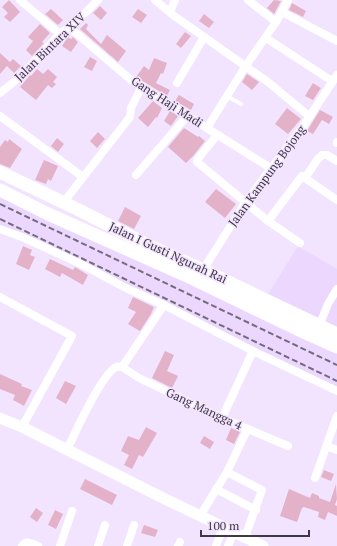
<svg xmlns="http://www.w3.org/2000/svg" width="337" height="546" font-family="'PT Serif',serif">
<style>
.built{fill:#ecd7fe}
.building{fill:#e3b2c9}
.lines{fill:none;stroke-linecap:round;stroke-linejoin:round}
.lane{stroke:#fff;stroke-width:4}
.street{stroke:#fff;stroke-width:8}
.secondary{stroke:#fff;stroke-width:11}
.primary{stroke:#fff;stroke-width:13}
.rail{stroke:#746b7c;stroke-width:2;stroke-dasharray:6 3;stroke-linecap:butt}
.labels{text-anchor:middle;stroke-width:3;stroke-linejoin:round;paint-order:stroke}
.street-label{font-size:12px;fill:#3f3845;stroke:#f2e4fe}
</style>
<rect width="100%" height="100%" fill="#f2e4fe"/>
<g class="built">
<polygon points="0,190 337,347 337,387 103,274 0,229"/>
<polygon points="298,246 337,269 337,334 265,299"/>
</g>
<g class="building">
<polygon points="9,0 20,12 10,22 4,17 8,13 2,7"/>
<polygon points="274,0 281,1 274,14 267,8"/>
<polygon points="292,3 306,11 303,17 289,10"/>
<polygon points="100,6 107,13 101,20 93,13"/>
<polygon points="51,9 63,20 58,25 45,14"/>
<polygon points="138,9 147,15 141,23 132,17"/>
<polygon points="204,14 214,22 209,28 199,21"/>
<polygon points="86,23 88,25 86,29 101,44 107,35 126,51 118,62 80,29"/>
<polygon points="40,24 50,33 42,42 44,43 32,56 26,50 33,41 28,37"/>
<polygon points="185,32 191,36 181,48 176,44"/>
<polygon points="68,37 71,39 73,37 78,42 71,52 62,46"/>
<polygon points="0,53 10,62 13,59 21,66 14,73 7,66 0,74"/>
<polygon points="90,57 97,61 92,71 84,67"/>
<polygon points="154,58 167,63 163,74 161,73 156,83 170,90 167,96 136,77 144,66 149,70"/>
<polygon points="37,69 43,74 48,69 57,77 53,82 56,84 52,88 48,85 36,100 20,87 30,75 31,76"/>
<polygon points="247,74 259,82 252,90 242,82"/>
<polygon points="313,83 321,88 313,100 305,96"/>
<polygon points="179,95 194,104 191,110 175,101"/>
<polygon points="153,101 162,108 157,118 156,117 148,127 138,118"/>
<polygon points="287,108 301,119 288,134 275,124"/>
<polygon points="320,110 333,117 329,124 322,120 313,134 307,131"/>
<polygon points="170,111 178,116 171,126 164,121"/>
<polygon points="184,128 198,137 199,136 205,141 193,156 186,163 168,147"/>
<polygon points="98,132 105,139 97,148 90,141"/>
<polygon points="57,138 64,144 58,152 51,146"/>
<polygon points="9,139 22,149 10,168 0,164 0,147 5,140 8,142"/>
<polygon points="44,160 58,166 51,181 48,179 46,184 35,180"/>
<polygon points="216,189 236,204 225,218 205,202"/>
<polygon points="125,207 141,216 134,229 118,221"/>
<polygon points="23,246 32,250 30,255 35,257 29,270 16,264"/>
<polygon points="50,259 73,270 75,267 88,275 83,285 62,273 60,277 45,269"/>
<polygon points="133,297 154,307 151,314 140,331 128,324 136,312 128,308"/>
<polygon points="165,351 174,355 167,371 178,376 172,388 152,378"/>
<polygon points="0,374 22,384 21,386 32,390 24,406 13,400 15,395 0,389"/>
<polygon points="65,381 76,386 66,404 56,398"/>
<polygon points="146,427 157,433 143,457 139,455 132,469 124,465 129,455 121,451 128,436 139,440"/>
<polygon points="231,428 240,432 234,444 226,440"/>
<polygon points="204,436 214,442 210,449 200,443"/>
<polygon points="324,470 334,474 331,481 321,477"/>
<polygon points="85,479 117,495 112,505 80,489"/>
<polygon points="336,484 337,499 335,505 337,506 337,516 328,512 325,520 318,517 319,512 304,507 302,508 297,522 280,516 289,489 310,498 312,493 319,496 319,498 330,502"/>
<polygon points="36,508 43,513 37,522 30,517"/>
<polygon points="55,510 63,514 56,529 48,525"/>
<polygon points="144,525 158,530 155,537 141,533"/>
</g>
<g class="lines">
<polyline class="lane" points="227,96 241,104"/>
<g class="street">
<polyline points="20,0 60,34"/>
<polyline points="155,0 173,15 268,82 309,116"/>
<polyline points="248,0 276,22"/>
<polyline points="170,12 175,0"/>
<polyline points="282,12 337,41"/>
<polyline points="69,27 131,80 272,169"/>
<polyline points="266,38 332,81"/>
<polyline points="177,83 204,37"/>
<polyline points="0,93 20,77 56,38 87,11 98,0"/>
<polyline points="0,116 83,177"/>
<polyline points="207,128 245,67 276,22 288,0"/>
<polyline points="217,135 197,160 197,162 268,221 300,243"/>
<polyline points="337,142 337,143"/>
<polyline points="136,175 188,115"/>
<polyline points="305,178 317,160 322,155 327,155 337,161"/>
<polyline points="63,203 130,117 131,108 142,86"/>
<polyline points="268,221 302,176 337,200"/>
<polyline points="0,229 22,237 81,264 126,288 164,305 253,351 337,391"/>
<polyline points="203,270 245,203 304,125 337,75"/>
<polyline points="0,297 72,336 22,427"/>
<polyline points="319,326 328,304 337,289"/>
<polyline points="122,367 139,378 222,418 288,446"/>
<polyline points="122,367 164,305"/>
<polyline points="222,418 253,351"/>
<polyline points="327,446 337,450"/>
<path d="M 67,450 C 75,433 101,375 116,367 C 118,366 119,367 122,367"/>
<polyline points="227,472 262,490 245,537"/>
<polyline points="315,478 337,416"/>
<polyline points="216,489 256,510"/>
<polyline points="200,516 227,472 247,430"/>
<path d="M 22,546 C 26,539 32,544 38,546"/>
<polyline points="60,546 72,511"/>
<polyline points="98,546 105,525"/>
<polyline points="127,546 134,525"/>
<polyline points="178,546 180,542"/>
<polyline points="216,546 223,527"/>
<polyline points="228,546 234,532"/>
</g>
<polyline class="secondary" points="0,418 22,427 165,499 263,546"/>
<g class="primary">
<polyline points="0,172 75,208 150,246 203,270 337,334"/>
<polyline points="0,190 48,214 187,276 297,329 337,347"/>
</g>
<g class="rail">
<polyline points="0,204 337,365"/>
<polyline points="0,219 337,381"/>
</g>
</g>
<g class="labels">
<g class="street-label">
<text transform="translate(50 47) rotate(-44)" y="4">Jalan Bintara XIV</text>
<text transform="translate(167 102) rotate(33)" y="4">Gang Haji Madi</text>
<text transform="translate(267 176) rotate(-54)" y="4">Jalan Kampung Bojong</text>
<text transform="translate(168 253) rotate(25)" y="4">Jalan I Gusti Ngurah Rai</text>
<text transform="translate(204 409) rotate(25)" y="4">Gang Mangga 4</text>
</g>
</g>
<path d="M201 530v6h108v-6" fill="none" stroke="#3f3845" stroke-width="2"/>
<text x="207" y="530" font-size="12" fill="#3f3845" stroke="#f2e4fe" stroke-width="3" paint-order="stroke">100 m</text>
</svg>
